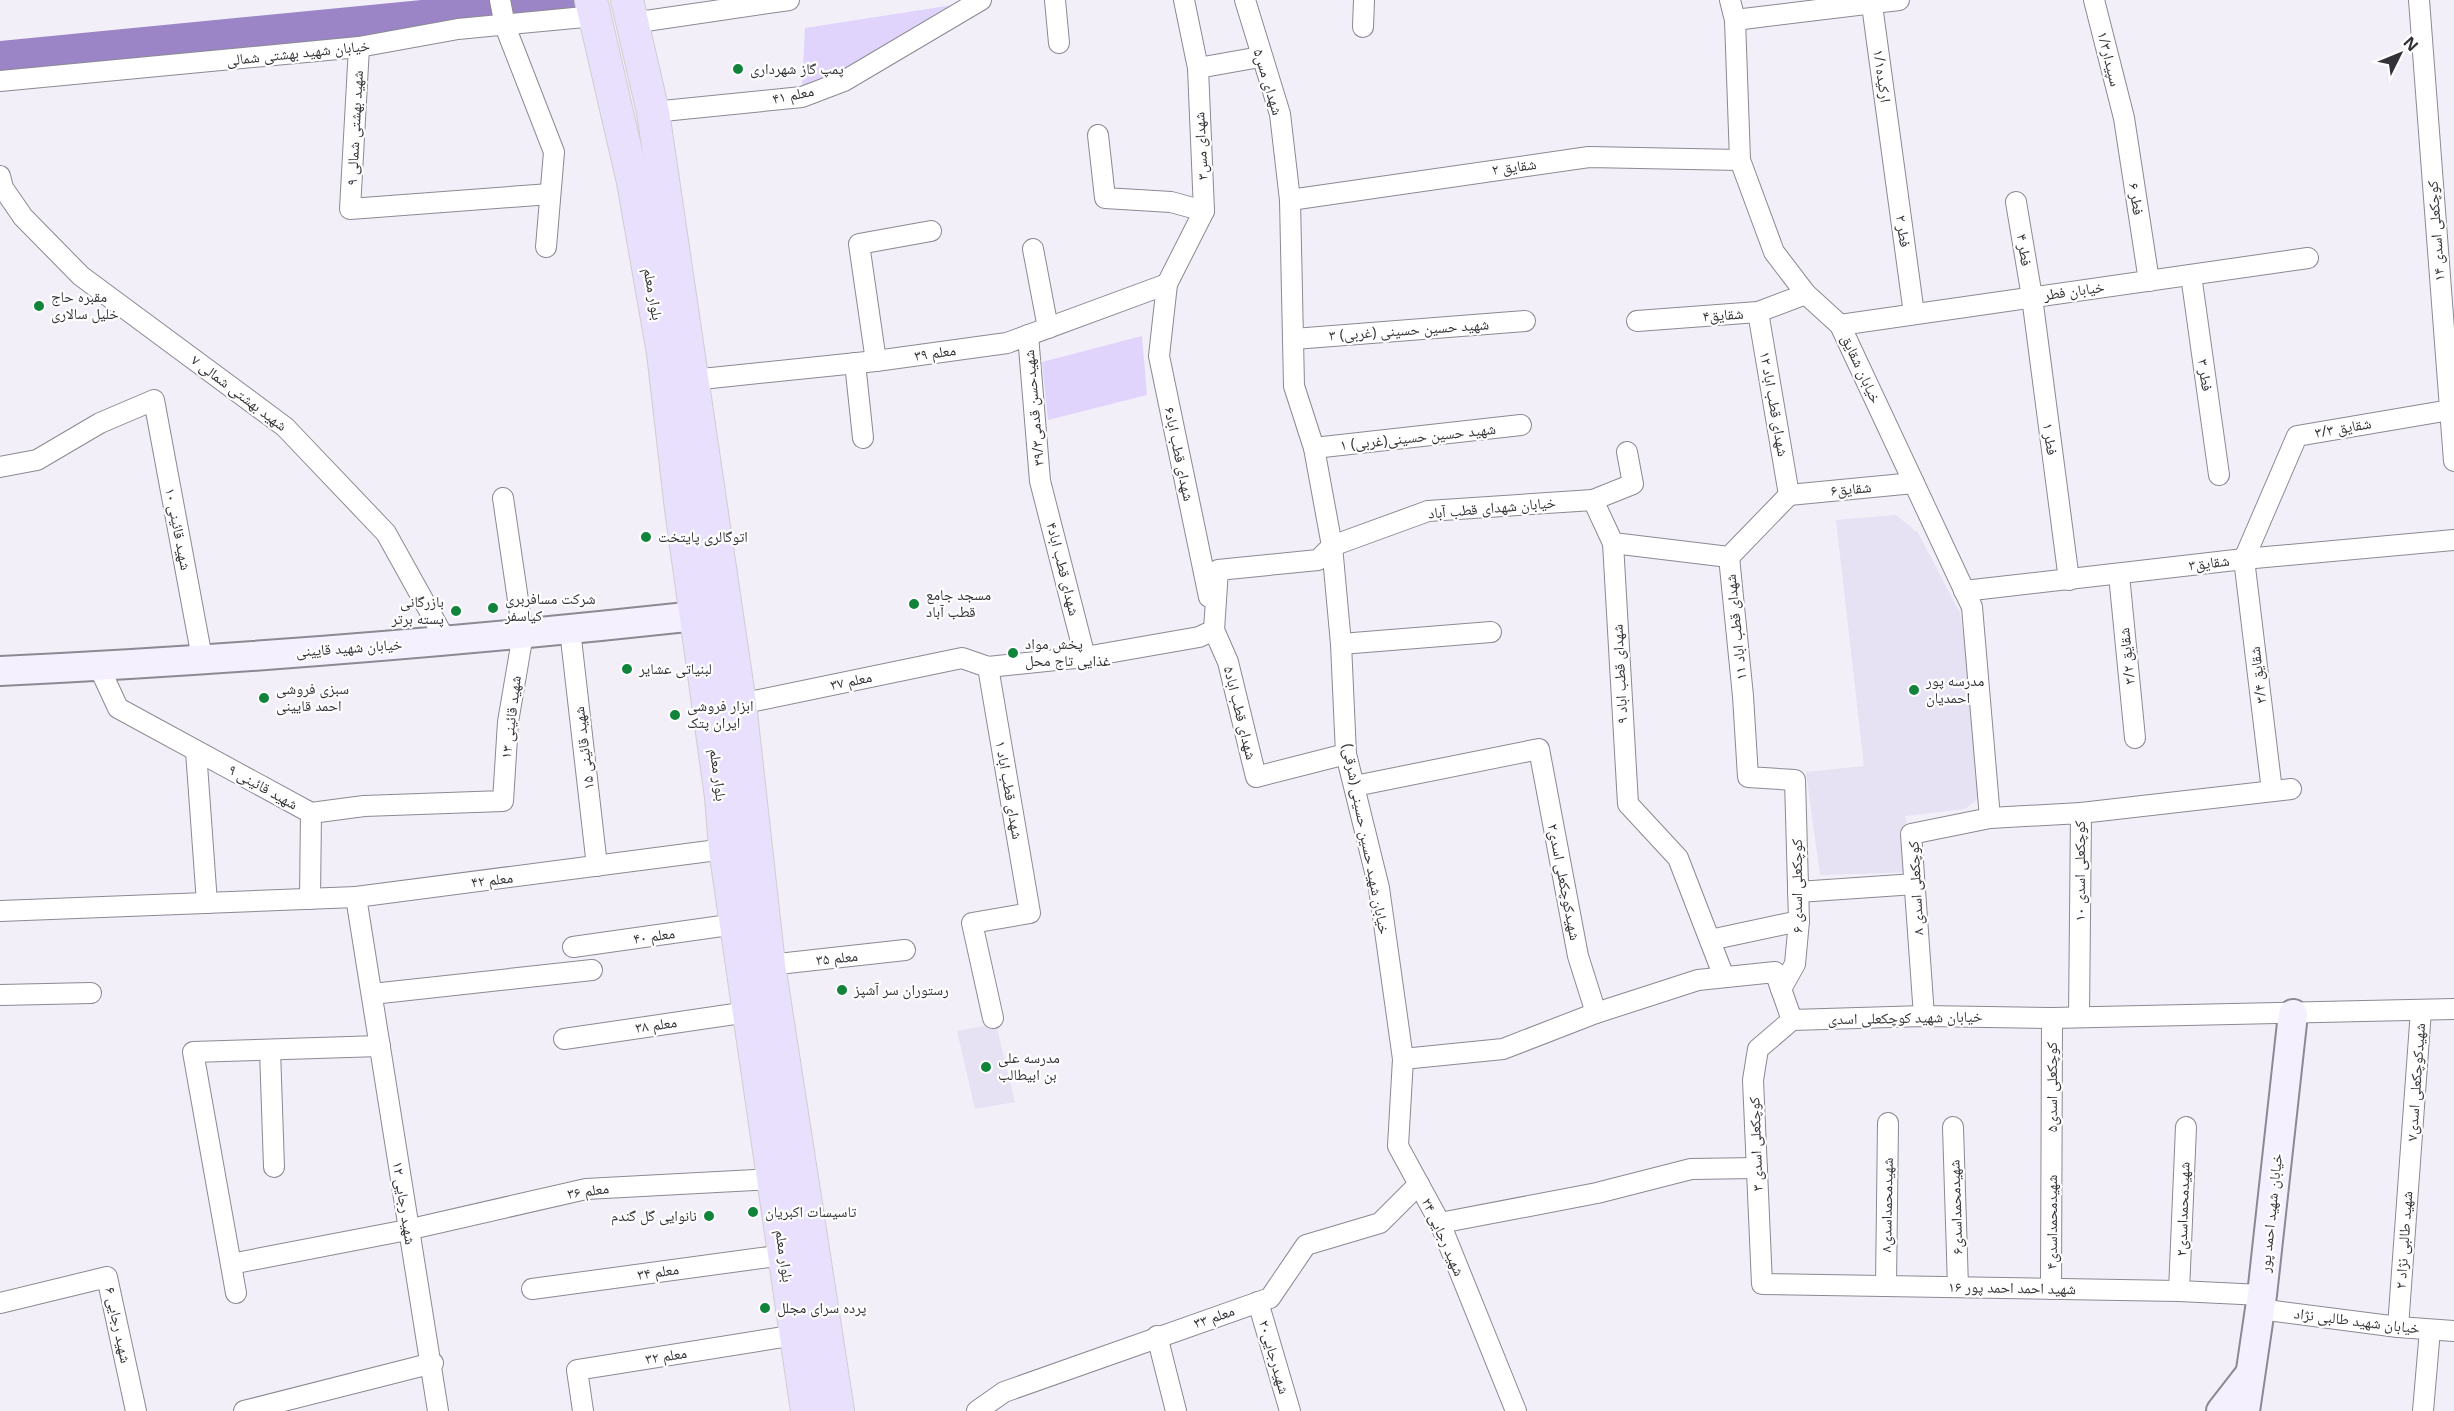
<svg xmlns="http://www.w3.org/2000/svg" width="2454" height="1411" font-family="'Open Sans','Noto Naskh Arabic',sans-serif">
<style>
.built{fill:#e6e1f3}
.green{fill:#e0d4fc}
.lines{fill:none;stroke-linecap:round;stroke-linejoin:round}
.river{stroke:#9b85c6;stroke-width:32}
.street-casing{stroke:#8b8992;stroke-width:22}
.secondary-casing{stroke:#8b8992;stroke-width:32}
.primary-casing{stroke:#cececf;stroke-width:34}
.street{stroke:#fff;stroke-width:20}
.secondary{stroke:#f4f0fe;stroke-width:28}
.primary{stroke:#e9e0fd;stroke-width:32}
.poi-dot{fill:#12833b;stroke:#fefefe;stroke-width:2}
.labels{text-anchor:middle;stroke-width:4.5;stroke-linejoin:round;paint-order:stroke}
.street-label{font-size:15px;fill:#333236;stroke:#fefefe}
.poi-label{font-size:15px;fill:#333236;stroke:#fefefe;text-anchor:start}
</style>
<rect width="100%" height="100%" fill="#f2eff9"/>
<g class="built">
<polygon points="1896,515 1918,533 1960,613 1988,790 1965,809 1905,816 1914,872 1820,875 1806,772 1864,766 1836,520"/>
<polygon points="996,1024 1015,1102 975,1109 957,1031"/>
</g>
<g class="green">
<polygon points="979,1 801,107 805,28"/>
<polygon points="1142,336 1147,395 1048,420 1042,362"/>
</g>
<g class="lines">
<polyline class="river" points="0,57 577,1"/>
<defs>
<g id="street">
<polyline points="500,0 505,26 554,152 546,247"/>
<polyline points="1055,0 1059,43"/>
<polyline points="1184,0 1198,68 1204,211 1167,284 1159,356 1209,597"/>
<polyline points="1245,0 1280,114 1290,200 1294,386 1314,448 1332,546 1341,644 1346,754 1379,888 1403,1059 1398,1146 1440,1223 1516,1411"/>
<polyline points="1730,0 1735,20 1740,160 1774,252 1806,294 1840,325 1972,607 1990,818 1911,834 1924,1016"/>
<polyline points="2094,0 2124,118 2149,281"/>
<polyline points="2419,0 2454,461"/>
<polyline points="1872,5 1914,314"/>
<polyline points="1735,20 1899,0"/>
<polyline points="632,23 789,0"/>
<polyline points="1363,27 1364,0"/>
<polyline points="359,47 350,209 550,194"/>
<polyline points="1198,68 1260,57"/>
<polyline points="0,81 359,47 458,29 595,16"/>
<polyline points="653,112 802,97 844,81 981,0"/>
<polyline points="1098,135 1105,198 1171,202 1204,211"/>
<polyline points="0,176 3,188 23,217 81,276 285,427 386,533 446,641"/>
<polyline points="1290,200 1589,157 1740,160"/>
<polyline points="2016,202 2032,297 2069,580"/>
<polyline points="1033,249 1048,328"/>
<polyline points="2191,275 2219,475"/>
<polyline points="1758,312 1789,495"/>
<polyline points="1637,321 1758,312 1806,294"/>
<polyline points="1840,325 2308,258"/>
<polyline points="1028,335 1040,481 1085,657"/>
<polyline points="1294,339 1525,321"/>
<polyline points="876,361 859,244 931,231"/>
<polyline points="855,363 863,438"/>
<polyline points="692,380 876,361 1007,343 1167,284"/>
<polyline points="1314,448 1521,425"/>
<polyline points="0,467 37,460 100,423 154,400 202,658"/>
<polyline points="1789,495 1914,483"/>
<polyline points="1593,500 1633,484 1627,452"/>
<polyline points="1613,543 1628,804 1678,858 1724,977"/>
<polyline points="1729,557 1743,696 1748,777 1795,780 1799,921 1795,964 1781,989"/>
<polyline points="2119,575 2135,738"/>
<polyline points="1964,591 2244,559 2454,540"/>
<polyline points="570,630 597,866"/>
<polyline points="1214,630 1228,662 1256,777 1346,754"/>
<polyline points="1341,644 1491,632"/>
<polyline points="99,667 118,708 311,813 364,806 503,801 508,722 523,634 503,498"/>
<polyline points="988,667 1030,913 972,923 993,1018"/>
<polyline points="740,704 962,658 988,667 1085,657 1199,637 1214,630 1218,570 1318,560 1332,546 1428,511 1593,500 1613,543 1729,557 1789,495"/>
<polyline points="196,751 207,903"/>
<polyline points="1355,786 1539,749 1578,956 1596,1013"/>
<polyline points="2272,791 2244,559 2297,436 2450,410"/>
<polyline points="2081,813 2291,789"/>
<polyline points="1990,818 2081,813 2079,1017"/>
<polyline points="1798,892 1915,884"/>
<polyline points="310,899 311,813"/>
<polyline points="0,911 356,897"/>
<polyline points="1710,940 1799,921"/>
<polyline points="573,947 736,924"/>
<polyline points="769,965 905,950"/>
<polyline points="372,994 592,970"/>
<polyline points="0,995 91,993"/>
<polyline points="1792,1020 1758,1049 1753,1080 1762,1284 2179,1291 2262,1295"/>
<polyline points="564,1039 748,1012"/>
<polyline points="270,1050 274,1167"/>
<polyline points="1403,1059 1503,1049 1596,1013 1698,980 1775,972 1792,1020 1924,1016 2052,1018 2454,1009"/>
<polyline points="1953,1127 1958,1287"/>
<polyline points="1440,1223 1597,1193 1691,1169 1757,1168"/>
<polyline points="231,1264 407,1230 586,1189 773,1179"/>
<polyline points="1886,1286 1888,1123"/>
<polyline points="532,1289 784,1255"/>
<polyline points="2051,1289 2052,1018"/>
<polyline points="2179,1291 2186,1127"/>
<polyline points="236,1293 193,1052 380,1046"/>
<polyline points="1258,1302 1290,1411"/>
<polyline points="0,1303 107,1277 136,1411"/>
<polyline points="2259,1309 2398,1327 2454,1331"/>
<polyline points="2398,1327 2421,1010"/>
<polyline points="1157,1336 1176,1411"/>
<polyline points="244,1411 433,1363"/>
<polyline points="438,1411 356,897 725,849"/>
<polyline points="583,1411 577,1370 796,1335"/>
<polyline points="977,1411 1004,1392 1270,1298 1306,1245 1380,1223 1419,1184"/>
<polyline points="2423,1411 2430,1330"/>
</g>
<g id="secondary">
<path d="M 0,671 C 232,660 465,641 696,616"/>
<polyline points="2221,1411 2249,1375"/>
<polyline points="2245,1411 2262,1295 2293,1014"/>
</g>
<g id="primary">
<polyline points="591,0 633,182 663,353 681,509 721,797 725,849 807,1411"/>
<polyline points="627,0 653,112 740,704 769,965 838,1411"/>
</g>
</defs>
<use href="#street" class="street-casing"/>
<use href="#secondary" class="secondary-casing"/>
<use href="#primary" class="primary-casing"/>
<use href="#street" class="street"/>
<use href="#secondary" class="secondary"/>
<use href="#primary" class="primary"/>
</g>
<g class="poi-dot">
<circle cx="738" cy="69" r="6"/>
<circle cx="39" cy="306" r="6"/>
<circle cx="646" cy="537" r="6"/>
<circle cx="914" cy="604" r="6"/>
<circle cx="493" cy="608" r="6"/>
<circle cx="456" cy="611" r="6"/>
<circle cx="1013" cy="653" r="6"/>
<circle cx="627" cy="669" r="6"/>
<circle cx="1914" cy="690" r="6"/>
<circle cx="264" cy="698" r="6"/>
<circle cx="675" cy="715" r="6"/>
<circle cx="842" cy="990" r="6"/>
<circle cx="986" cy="1067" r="6"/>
<circle cx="753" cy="1212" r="6"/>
<circle cx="709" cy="1216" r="6"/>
<circle cx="765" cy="1308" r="6"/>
</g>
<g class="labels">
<g class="street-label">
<text transform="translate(298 53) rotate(-6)" y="5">خیابان شهید بهشتی شمالی</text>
<text transform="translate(2109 59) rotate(76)" y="5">سپیدار۱/۳</text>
<text transform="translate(1882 76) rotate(82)" y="5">ارکیده۱/۱</text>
<text transform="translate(1268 82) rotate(73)" y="5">شهدای مس۵</text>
<text transform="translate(793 95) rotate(-12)" y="5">معلم ۴۱</text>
<text transform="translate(355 128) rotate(-87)" y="5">شهید بهشتی شمالی ۹</text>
<text transform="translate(1201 146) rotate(-93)" y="5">شهدای مس۳</text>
<text transform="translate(1514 167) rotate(-8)" y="5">شقایق ۲</text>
<text transform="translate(2136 199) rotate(81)" y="5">فطر ۶</text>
<text transform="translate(1903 231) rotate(82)" y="5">فطر ۲</text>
<text transform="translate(2436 231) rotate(-94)" y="5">کوچکعلی اسدی ۱۴</text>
<text transform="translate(2024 250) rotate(81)" y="5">فطر ۴</text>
<text transform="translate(2074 291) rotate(-8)" y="5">خیابان فطر</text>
<text transform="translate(653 294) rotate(80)" y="5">بلوار معلم</text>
<text transform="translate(1723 315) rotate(-4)" y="5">شقایق۴</text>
<text transform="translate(1409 330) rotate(-4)" y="5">شهید حسین حسینی (غربی) ۳</text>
<text transform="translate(935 353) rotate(-8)" y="5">معلم ۳۹</text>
<text transform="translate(1861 369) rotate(65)" y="5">خیابان شقایق</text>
<text transform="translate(2205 375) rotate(82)" y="5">فطر ۳</text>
<text transform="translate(239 393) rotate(37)" y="5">شهید بهشتی شمالی ۷</text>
<text transform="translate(1774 404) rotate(80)" y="5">شهدای قطب اباد ۱۲</text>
<text transform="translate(1034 408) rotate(-95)" y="5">۳۹/۳شهیدحسن قدمی</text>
<text transform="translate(2343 428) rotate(-10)" y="5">شقایق ۳/۳</text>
<text transform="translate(1418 437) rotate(-6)" y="5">شهید حسین حسینی(غربی) ۱</text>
<text transform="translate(2050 439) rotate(82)" y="5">فطر ۱</text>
<text transform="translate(1179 454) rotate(78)" y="5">شهدای قطب اباد۶</text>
<text transform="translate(1851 489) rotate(-5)" y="5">شقایق۶</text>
<text transform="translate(1492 508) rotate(-5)" y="5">خیابان شهدای قطب آباد</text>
<text transform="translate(178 529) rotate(79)" y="5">شهید قائینی ۱۰</text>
<text transform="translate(2209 563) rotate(-7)" y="5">شقایق۳</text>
<text transform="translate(1063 569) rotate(76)" y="5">شهدای قطب اباد۴</text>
<text transform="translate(1736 627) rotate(-96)" y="5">شهدای قطب اباد ۱۱</text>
<text transform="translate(349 648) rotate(-4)" y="5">خیابان شهید قایینی</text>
<text transform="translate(2127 656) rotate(-96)" y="5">شقایق ۳/۲</text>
<text transform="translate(1620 674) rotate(-93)" y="5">شهدای قطب اباد ۹</text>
<text transform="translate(2258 675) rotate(-97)" y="5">شقایق ۳/۴</text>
<text transform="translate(851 681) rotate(-12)" y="5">معلم ۳۷</text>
<text transform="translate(1240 713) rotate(76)" y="5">شهدای قطب اباد۵</text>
<text transform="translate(511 717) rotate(-83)" y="5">شهید قائینی ۱۳</text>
<text transform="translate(584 748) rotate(-97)" y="5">شهید قائینی ۱۵</text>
<text transform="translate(718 775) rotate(83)" y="5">بلوار معلم</text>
<text transform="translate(263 787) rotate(29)" y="5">شهید قائینی ۹</text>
<text transform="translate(1009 790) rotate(80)" y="5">شهدای قطب اباد ۱</text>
<text transform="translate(1366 839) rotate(79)" y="5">خیابان شهید حسین حسینی (شرقی)</text>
<text transform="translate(2080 871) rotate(-90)" y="5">کوچکعلی اسدی ۱۰</text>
<text transform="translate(492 880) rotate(-7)" y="5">معلم ۴۲</text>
<text transform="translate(1564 882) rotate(79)" y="5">شهیدکوچکعلی اسدی۲</text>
<text transform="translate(1797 886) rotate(-90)" y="5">کوچکعلی اسدی ۶</text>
<text transform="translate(1916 888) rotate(-93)" y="5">کوچکعلی اسدی ۸</text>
<text transform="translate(654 936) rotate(-8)" y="5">معلم ۴۰</text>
<text transform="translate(837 958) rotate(-6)" y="5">معلم ۳۵</text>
<text transform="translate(1905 1018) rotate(-1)" y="5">خیابان شهید کوچکعلی اسدی</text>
<text transform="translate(656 1025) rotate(-8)" y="5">معلم ۳۸</text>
<text transform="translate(2416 1082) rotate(-86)" y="5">شهیدکوچکعلی اسدی۷</text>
<text transform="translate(2052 1087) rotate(-90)" y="5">کوچکعلی اسدی۵</text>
<text transform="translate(1756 1144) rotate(-92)" y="5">کوچکعلی اسدی ۳</text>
<text transform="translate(588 1191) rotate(-8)" y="5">معلم ۳۶</text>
<text transform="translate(404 1203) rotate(81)" y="5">شهید رجایی ۱۲</text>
<text transform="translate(1887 1205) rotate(-89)" y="5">شهیدمحمداسدی۸</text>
<text transform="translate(1956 1207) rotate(-92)" y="5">شهیدمحمداسدی۶</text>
<text transform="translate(2183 1209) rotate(-88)" y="5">شهیدمحمداسدی۲</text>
<text transform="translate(2271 1213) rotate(-84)" y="5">خیابان شهید احمد پور</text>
<text transform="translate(2052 1222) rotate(-90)" y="5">شهیدمحمداسدی۴</text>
<text transform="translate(1443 1237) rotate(66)" y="5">شهید رجایی ۲۴</text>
<text transform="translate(2404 1240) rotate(-86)" y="5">شهید طالبی نژاد ۲</text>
<text transform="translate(784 1256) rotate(82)" y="5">بلوار معلم</text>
<text transform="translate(658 1272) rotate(-8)" y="5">معلم ۳۴</text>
<text transform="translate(2012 1288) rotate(1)" y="5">شهید احمد احمد پور ۱۶</text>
<text transform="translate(1214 1317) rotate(-19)" y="5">معلم ۳۳</text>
<text transform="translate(2357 1321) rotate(7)" y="5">خیابان شهید طالبی نژاد</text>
<text transform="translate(118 1325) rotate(78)" y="5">شهید رجایی ۶</text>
<text transform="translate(666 1356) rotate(-9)" y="5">معلم ۳۲</text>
<text transform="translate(1274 1357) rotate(74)" y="5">شهیدرجایی۲۰</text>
</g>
<g class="poi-label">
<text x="750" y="74">پمپ گاز شهرداری</text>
<text x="51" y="302">مقبره حاج<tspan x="51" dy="17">خلیل سالاری</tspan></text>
<text x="658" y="542">اتوگالری پایتخت</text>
<text x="926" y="600">مسجد جامع<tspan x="926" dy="17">قطب آباد</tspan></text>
<text x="505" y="604">شرکت مسافربری<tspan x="505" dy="17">کیاسفر</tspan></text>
<text x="444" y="607" text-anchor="end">بازرگانی<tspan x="444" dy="17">پسته برتر</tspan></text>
<text x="1025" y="649">پخش مواد<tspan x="1025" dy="17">غذایی تاج محل</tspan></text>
<text x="639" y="674">لبنیاتی عشایر</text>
<text x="1926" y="686">مدرسه پور<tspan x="1926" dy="17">احمدیان</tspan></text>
<text x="276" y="694">سبزی فروشی<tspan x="276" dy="17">احمد قایینی</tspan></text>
<text x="687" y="711">ابزار فروشی<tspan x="687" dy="17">ایران پتک</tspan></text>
<text x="854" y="995">رستوران سر آشپز</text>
<text x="998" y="1063">مدرسه علی<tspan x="998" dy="17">بن ابیطالب</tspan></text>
<text x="765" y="1217">تاسیسات اکبریان</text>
<text x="697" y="1221" text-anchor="end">نانوایی گل گندم</text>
<text x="777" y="1313">پرده سرای مجلل</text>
</g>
</g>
<g transform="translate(2400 54) rotate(47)" stroke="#fefefe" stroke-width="4.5" paint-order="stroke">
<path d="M0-4.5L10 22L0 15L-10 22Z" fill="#333236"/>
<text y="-9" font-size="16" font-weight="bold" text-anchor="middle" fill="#333236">N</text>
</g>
</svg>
